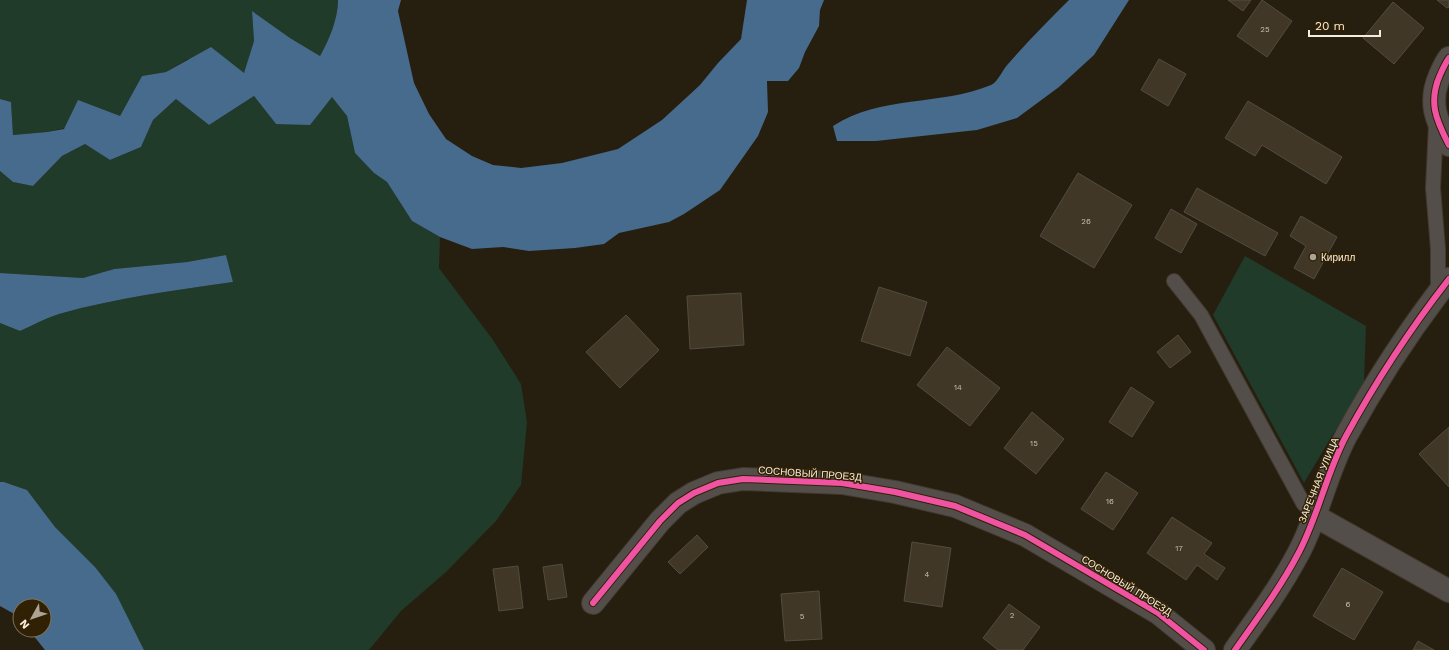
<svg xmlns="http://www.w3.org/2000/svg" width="1449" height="650" font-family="'Work Sans',sans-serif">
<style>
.green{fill:#203b2a}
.water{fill:#466b8c}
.building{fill:#403727;stroke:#534c3f}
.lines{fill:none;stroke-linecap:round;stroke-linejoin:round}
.lane-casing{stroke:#423a2d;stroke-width:16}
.street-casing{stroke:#423a2d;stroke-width:24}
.lane{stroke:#544e4b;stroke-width:14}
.street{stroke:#544e4b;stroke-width:22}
.cycleway-casing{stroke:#312104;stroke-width:8}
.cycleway{stroke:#f153a3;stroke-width:6}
.poi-dot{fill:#aea494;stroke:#312104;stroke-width:1.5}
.labels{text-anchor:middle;stroke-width:3;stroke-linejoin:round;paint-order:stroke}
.number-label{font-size:8px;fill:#c9bfaf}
.poi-label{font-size:10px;fill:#f7ecdc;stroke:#312104;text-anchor:start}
.street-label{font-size:10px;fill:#f7ecdc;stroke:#312104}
</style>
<rect width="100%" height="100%" fill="#261e0e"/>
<g class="green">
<path d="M 0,0 L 338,0 C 338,19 329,40 320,56 L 290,38 L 252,11 L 254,41 L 244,74 L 188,59 L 166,72 L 142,76 L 120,116 L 47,132 L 13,135 L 11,102 L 0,99 Z"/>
<path d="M 254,96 L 276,124 L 332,96 L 347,116 L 355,153 L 374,173 L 387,182 L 412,221 L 440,237 L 439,268 L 493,340 L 521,384 L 527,422 L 521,485 L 496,521 L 446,572 L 401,611 L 369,650 L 144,650 L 133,628 L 95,567 L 55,527 L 27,490 L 4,482 L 0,482 L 0,323 L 20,331 C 33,325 46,318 59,314 C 115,298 176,290 233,282 L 226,255 L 187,262 L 114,269 L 83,278 L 0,273 L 0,171 L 13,182 L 33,186 L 62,156 L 85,144 L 110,160 L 141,147 L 153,120 L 176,99 L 209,125 Z"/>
<polygon points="1245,256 1366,326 1364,382 1304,483 1213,315"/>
</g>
<g class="water">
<path d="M 338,0 L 401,0 L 398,11 L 414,83 L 429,114 L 446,139 L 472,156 L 493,165 L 521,168 L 562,163 L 618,149 L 662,120 L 700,85 L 718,63 L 741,39 L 747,0 L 824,0 L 820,10 L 819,26 L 805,52 L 799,68 L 788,81 L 767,81 L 768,112 L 758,136 L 720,190 L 684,214 L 669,222 L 619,233 L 604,244 L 575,248 L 529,251 L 503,247 L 472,249 L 440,237 L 412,221 L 387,182 L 374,173 L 355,153 L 347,116 L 332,97 L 310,125 L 276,124 L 254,96 L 209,125 L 176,99 L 153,120 L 141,147 L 110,160 L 85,144 L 62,156 L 33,186 L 13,182 L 0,171 L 0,99 L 11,102 L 13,135 L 47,132 L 64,129 L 78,100 L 120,116 L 142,76 L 166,72 L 211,47 L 244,73 L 254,41 L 252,11 L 290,38 L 320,56 C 329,40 338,19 338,0 Z"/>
<path d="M 1069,0 L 1129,0 L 1094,55 L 1059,87 L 1017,118 L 977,130 L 876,141 L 837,141 L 833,126 C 880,95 941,106 991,85 C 998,82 1003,69 1008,64 C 1027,42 1048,21 1069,0 Z"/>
<path d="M 226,255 L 233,282 C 176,290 115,298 59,314 C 46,318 33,325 20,331 L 0,323 L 0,273 L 83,278 L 114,269 L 187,262 Z"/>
<polygon points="0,482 4,482 27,490 55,527 95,567 116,594 144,650 45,650 29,630 44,630 44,606 20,606 20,619 16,615 0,606"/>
</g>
<g class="building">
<polygon points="1228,0 1251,0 1243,11"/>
<polygon points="1262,0 1292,21 1267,57 1237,36"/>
<polygon points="1437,0 1449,0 1449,7 1447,8"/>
<polygon points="1393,2 1424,28 1394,64 1363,38"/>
<polygon points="1159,59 1186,74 1168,106 1141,90"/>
<polygon points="1248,101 1342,157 1326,184 1262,145 1255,156 1225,138"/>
<polygon points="1078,173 1132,205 1094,268 1040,236"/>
<polygon points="1197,188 1278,233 1265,256 1184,212"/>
<polygon points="1171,209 1197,224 1181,253 1155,238"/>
<polygon points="1301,216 1337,237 1314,279 1294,268 1306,246 1290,236"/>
<polygon points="879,287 927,302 910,356 861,341"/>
<polygon points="741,293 744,345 690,349 687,296"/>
<polygon points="626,315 659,350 620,388 586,352"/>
<polygon points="1178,335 1191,352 1170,368 1157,352"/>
<polygon points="947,347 1000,388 970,426 917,385"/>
<polygon points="1131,387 1154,402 1132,437 1109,422"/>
<polygon points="1032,412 1064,439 1036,474 1004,448"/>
<polygon points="1449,427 1449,487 1419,454"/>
<polygon points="1106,472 1138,493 1113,530 1081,509"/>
<polygon points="1172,517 1212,543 1204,554 1225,568 1217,580 1197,565 1186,580 1147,553"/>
<polygon points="697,535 708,547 680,574 668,562"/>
<polygon points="912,542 951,548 942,607 904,601"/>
<polygon points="562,564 567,597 548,600 543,567"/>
<polygon points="518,566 523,608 499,611 493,569"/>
<polygon points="1342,568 1383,592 1354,640 1313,616"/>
<polygon points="819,591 822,639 785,641 781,594"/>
<polygon points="1009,604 1040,627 1023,650 998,650 983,638"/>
<polygon points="1418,641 1434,650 1413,650"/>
</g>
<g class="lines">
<defs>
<g id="lane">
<polyline points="1436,125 1433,188 1438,249 1438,293"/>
<polyline points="1174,281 1201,315 1303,503 1315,516"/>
</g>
<g id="street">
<path d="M 1449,58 C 1445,63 1443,69 1440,75 C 1428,102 1436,120 1449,145"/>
<polyline points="1315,516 1449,591"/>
<polyline points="593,603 660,521 678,503 694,493 718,483 743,479 842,483 895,492 955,506 1025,535 1158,613 1204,650"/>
<path d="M 1235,650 C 1257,619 1280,588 1298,554 C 1318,517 1326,474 1346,436 C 1376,381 1410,329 1449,279"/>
</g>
</defs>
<use href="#lane" class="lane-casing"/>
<use href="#street" class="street-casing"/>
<use href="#lane" class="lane"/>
<use href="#street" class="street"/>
<defs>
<g id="cycleway">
<path d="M 1449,58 C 1445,63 1443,69 1440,75 C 1428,102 1436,120 1449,145"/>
<polyline points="593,603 660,521 678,503 694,493 718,483 743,479 842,483 895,492 955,506 1025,535 1158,613 1204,650"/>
<path d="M 1235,650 C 1257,619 1280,588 1298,554 C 1318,517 1326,474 1346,436 C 1376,381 1410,329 1449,279"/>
</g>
</defs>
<use href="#cycleway" class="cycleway-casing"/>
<use href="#cycleway" class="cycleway"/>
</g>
<circle class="poi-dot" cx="1313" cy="257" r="4"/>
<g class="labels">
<g class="number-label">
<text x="1265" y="32">25</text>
<text x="1086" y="224">26</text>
<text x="958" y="390">14</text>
<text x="1034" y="446">15</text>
<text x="1110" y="504">16</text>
<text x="1179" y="551">17</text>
<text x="927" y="577">4</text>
<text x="1348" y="607">6</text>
<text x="1012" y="618">2</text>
<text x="802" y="619">5</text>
</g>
<g class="poi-label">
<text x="1321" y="261">Кирилл</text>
</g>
<g class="street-label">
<text transform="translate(810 473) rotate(4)" y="4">СОСНОВЫЙ ПРОЕЗД</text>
<text transform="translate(1318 480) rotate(-68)" y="4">ЗАРЕЧНАЯ УЛИЦА</text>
<text transform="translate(1127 585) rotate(32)" y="4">СОСНОВЫЙ ПРОЕЗД</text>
</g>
</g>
<g transform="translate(32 618) rotate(230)"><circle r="19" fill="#312104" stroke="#80725a"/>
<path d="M0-3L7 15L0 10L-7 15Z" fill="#aea494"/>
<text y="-6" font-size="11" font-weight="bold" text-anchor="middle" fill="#f7ecdc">N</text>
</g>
<path d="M1309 30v6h71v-6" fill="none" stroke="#f7ecdc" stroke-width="2"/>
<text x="1315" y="30" font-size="12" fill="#f7ecdc" stroke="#312104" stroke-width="3" paint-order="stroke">20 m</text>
</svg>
